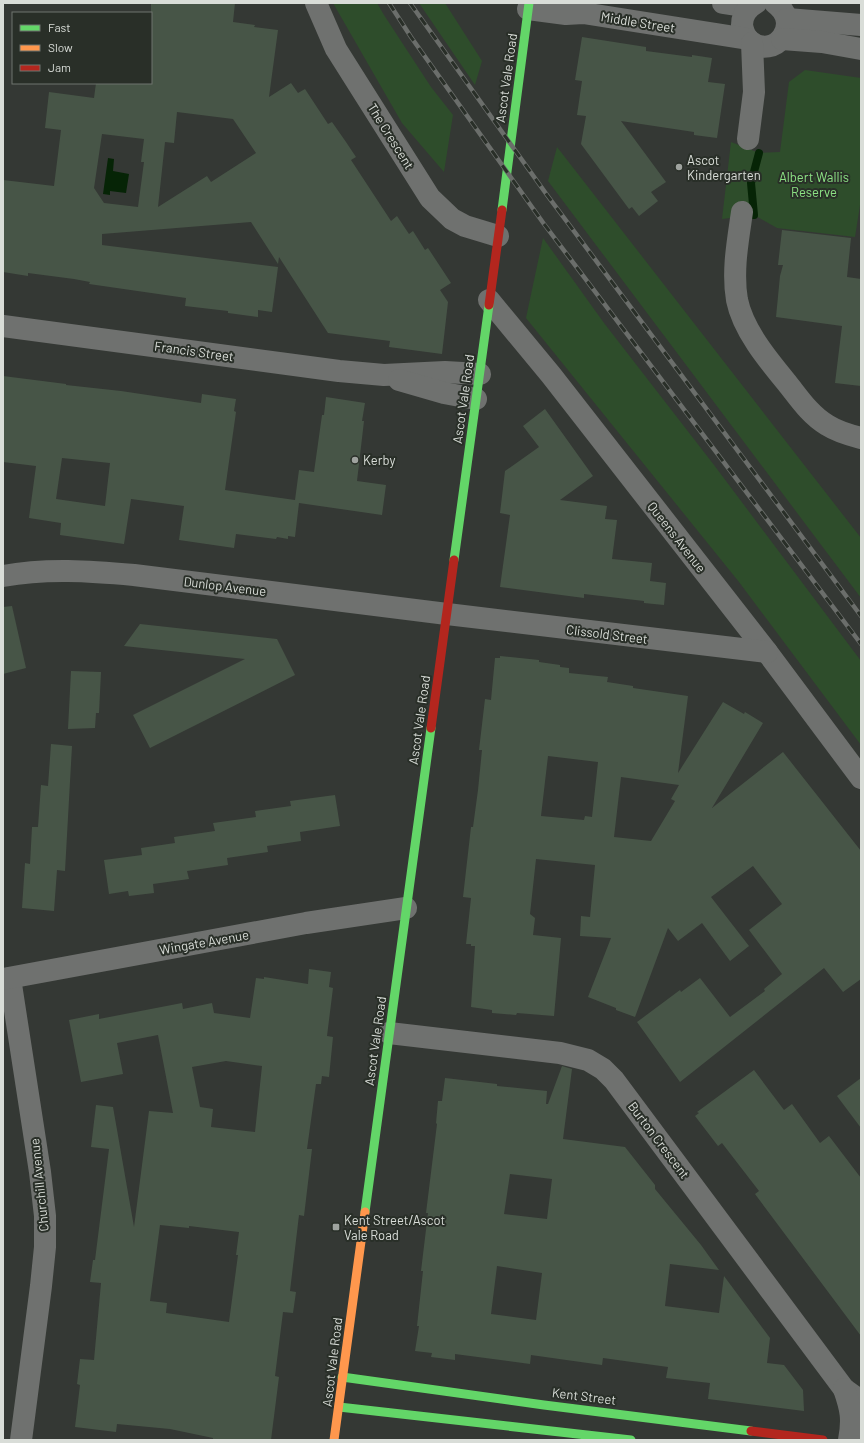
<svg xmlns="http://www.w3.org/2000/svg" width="864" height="1443" font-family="Barlow,sans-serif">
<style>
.green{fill:#2e4d2b}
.water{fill:#062406}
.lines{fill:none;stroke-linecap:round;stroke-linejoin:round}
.stream{stroke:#062406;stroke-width:8}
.building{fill:#475547;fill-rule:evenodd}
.street{stroke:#6f716f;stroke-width:22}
.fast{stroke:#63d668;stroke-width:9}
.slow{stroke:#ff974d;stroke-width:9}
.jam{stroke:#b3261e;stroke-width:9}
.rail-casing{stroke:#6b6e6b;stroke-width:4.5}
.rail{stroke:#292f28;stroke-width:3;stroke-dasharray:9;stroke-linecap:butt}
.poi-dot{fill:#9fa39f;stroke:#292f28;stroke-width:1.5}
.labels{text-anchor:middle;stroke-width:4;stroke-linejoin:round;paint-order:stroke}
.street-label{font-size:13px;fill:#d9ddd8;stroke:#292f28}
.poi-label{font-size:13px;fill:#d9ddd8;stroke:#292f28;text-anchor:start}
.park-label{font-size:13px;fill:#8ce284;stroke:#292f28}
</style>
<rect width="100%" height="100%" fill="#343834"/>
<g class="green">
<polygon points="333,3 377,3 384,15 431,87 453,115 444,172 402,123"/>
<polygon points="419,3 445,3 482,61 475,85"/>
<polygon points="805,70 861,78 861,199 855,237 777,228 754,215 722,219 731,142 759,153 780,152 789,82"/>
<polygon points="557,147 861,538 861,598 548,181"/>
<polygon points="543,238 604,323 714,465 861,661 861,745 739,582 526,318"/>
</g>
<polygon class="water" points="108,158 114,159 113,171 129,174 126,193 110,191 110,195 103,194"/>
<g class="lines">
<polyline class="stream" points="754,215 751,183 759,153"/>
</g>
<g class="building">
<path d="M 151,3 L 235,3 L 233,22 L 255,25 L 254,27 L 278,30 L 269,97 L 291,83 L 298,93 L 305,89 L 328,124 L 332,122 L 346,142 L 356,157 L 351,160 L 391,221 L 397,216 L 409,234 L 413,231 L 425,250 L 428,248 L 451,283 L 440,290 L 448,302 L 442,354 L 389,347 L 390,341 L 328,333 L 279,257 L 278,264 L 251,222 L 102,234 L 102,245 L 278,267 L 272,312 L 258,310 L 258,317 L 228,313 L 228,311 L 185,306 L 186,298 L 89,284 L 90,282 L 74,279 L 28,273 L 28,276 L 3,272 L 3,180 L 54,186 L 61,130 L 45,128 L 49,92 L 94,98 L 96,83 L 151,83 ZM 177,112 L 233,119 L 256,153 L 211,182 L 207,176 L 158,207 L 165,142 L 174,143 ZM 102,134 L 144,139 L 141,162 L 144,162 L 138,207 L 104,203 L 94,188 Z"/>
<polygon points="582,37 646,47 646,51 692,57 692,55 712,58 708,82 725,84 717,138 694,135 694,132 621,121 666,182 651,192 658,201 639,216 632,207 629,209 581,144 586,116 577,115 582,81 575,80"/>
<polygon points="782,230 851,238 847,277 861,279 861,386 835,383 842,326 776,317 780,276 783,265 778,265"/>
<path d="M 3,376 L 66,384 L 66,385 L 121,391 L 201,403 L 202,394 L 236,399 L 234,411 L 236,412 L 225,490 L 295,500 L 299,470 L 314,472 L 322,415 L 324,415 L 326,397 L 365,403 L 362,421 L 364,421 L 357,481 L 386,485 L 382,515 L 299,503 L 295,537 L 288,536 L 288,539 L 277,537 L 276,539 L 236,534 L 234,548 L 179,540 L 184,506 L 131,499 L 124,544 L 60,535 L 61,523 L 29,518 L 36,466 L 3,462 ZM 62,458 L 110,463 L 105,506 L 56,499 Z"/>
<polygon points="545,409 593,476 560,500 607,506 605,519 617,520 612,559 652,563 650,581 666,583 664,605 644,603 644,601 584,594 584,598 500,587 510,515 500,513 505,471 539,447 523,426"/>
<polygon points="12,606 26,668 3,674 3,607"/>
<polygon points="140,624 277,639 295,675 150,748 133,715 245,659 124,646"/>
<path d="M 500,656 L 539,660 L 539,662 L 560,665 L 560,667 L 569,668 L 569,673 L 608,677 L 607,682 L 633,686 L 633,688 L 688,696 L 678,773 L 723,702 L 744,714 L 745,712 L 763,723 L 712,808 L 783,752 L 861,851 L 861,979 L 843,992 L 824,968 L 680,1082 L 637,1022 L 680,990 L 681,992 L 700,978 L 730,1017 L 765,991 L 764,989 L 782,974 L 749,930 L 782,904 L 753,866 L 711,897 L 749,946 L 730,961 L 702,923 L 678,941 L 668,928 L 635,1017 L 616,1010 L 616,1008 L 588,997 L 611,938 L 580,936 L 581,916 L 590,917 L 595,865 L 536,859 L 530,914 L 535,918 L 533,935 L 561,938 L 554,1016 L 517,1013 L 516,1015 L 492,1013 L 492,1010 L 471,1007 L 475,946 L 471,946 L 471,944 L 466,944 L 471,898 L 463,897 L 471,827 L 473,827 L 478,790 L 482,750 L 479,750 L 485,699 L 491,700 L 495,658 L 500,658 ZM 548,756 L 598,762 L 592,817 L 585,816 L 584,820 L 541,816 ZM 621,777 L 679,785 L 671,799 L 675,801 L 651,841 L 614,837 Z"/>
<polygon points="71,671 101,672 99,713 96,713 95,728 68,729"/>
<polygon points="51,744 72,746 65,871 57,870 54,911 22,908 25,863 30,864 32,827 38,827 41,785 48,786"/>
<polygon points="335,795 340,826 300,832 301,841 267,846 268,852 227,858 228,865 187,871 189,879 153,884 154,893 129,896 128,891 109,894 104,860 142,855 141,848 175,843 174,837 215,831 213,823 256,817 255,811 291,806 290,801"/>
<path d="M 309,969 L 331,972 L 329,987 L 333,988 L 327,1036 L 333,1037 L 329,1077 L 322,1076 L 321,1084 L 316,1084 L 307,1149 L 312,1149 L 304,1216 L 299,1215 L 290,1291 L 296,1292 L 293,1313 L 283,1312 L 275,1376 L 279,1377 L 271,1440 L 213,1440 L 213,1438 L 170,1429 L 117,1424 L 116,1432 L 75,1427 L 80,1385 L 77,1384 L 80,1359 L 94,1360 L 101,1283 L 90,1282 L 93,1260 L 95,1260 L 109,1149 L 91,1147 L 96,1105 L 113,1107 L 134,1227 L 149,1111 L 173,1113 L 158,1035 L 117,1043 L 123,1074 L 81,1082 L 69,1020 L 99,1014 L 99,1019 L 182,1003 L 183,1009 L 212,1003 L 214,1013 L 250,1018 L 256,978 L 264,979 L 264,977 L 308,984 ZM 226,1061 L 262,1066 L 255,1132 L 211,1127 L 213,1109 L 200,1107 L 192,1067 ZM 160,1225 L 189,1228 L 189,1226 L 239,1232 L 236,1255 L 238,1255 L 229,1322 L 166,1313 L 167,1303 L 150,1301 Z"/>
<path d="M 562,1066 L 572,1069 L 563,1139 L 625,1147 L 655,1185 L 655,1189 L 701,1245 L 719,1270 L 670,1264 L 665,1306 L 719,1313 L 724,1276 L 770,1338 L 767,1363 L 784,1365 L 803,1390 L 804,1411 L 708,1399 L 710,1383 L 666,1378 L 668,1367 L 603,1358 L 602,1365 L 531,1355 L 530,1364 L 455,1354 L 455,1360 L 431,1357 L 432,1353 L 415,1351 L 419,1326 L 417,1326 L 423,1271 L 421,1271 L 428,1213 L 426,1213 L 437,1124 L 436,1123 L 438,1101 L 442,1101 L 445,1078 L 497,1084 L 497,1086 L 547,1091 L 546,1104 L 548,1104 ZM 510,1174 L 552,1179 L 547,1219 L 504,1214 ZM 497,1266 L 542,1273 L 536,1320 L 491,1314 Z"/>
<polygon points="754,1070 784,1110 792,1104 820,1143 829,1136 861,1178 861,1336 755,1194 759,1191 722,1143 718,1146 695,1116 699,1113 697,1112"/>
<polygon points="861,1078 861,1128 837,1096"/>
</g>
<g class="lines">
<g class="street">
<polyline points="316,3 336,49 430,198 452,219 465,226 498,236"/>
<polyline points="723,3 749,7"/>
<path d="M 756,3 C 747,8 742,15 742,25 C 743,31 745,37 750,41 C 774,61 804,24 775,3"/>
<polyline points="528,9 566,14 583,13 748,39"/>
<polyline points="787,19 861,25"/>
<polyline points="782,39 822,42 861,49"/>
<polyline points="748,139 754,92 752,43"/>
<path d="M 742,212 C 738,240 732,271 737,300 C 743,330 768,360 787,383 C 799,398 810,415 827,425 C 838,432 849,435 861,438"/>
<polyline points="489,300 551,375 767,652 861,778"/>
<polyline points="3,326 339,371 384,375 445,372 480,374"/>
<polyline points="399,380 444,393 476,399"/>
<path d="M 3,576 C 46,568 90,571 134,575 L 447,614 L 767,652"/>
<polyline points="10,978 40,1172 45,1216 45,1247 41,1286 21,1440"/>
<polyline points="3,979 306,923 406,908"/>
<polyline points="389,1033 560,1053 588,1060 603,1069 614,1080 844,1389 861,1401"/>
<path d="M 844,1389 C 851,1409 853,1419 849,1440"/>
</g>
<g class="fast">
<polyline points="502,210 529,3"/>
<polyline points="454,560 489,305"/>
<polyline points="365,1212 431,728"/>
<polyline points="342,1377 544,1405 751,1431"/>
<polyline points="339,1407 631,1440"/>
</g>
<polyline class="slow" points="334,1440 365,1212"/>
<g class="jam">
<polyline points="489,305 502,210"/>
<polyline points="431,728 454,560"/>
<polyline points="751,1431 823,1440"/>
</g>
<defs>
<g id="rail">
<polyline points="389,3 411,37 544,224 861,644"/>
<polyline points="410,3 547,195 861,616"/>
</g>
</defs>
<use href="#rail" class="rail-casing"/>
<use href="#rail" class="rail"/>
</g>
<g class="poi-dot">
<circle cx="679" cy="167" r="4"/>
<circle cx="355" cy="460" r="4"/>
<rect x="332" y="1223" width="8" height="8" rx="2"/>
</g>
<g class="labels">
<g class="street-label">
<text transform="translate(638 22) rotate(9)" y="5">Middle Street</text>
<text transform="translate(506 78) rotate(-82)" y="5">Ascot Vale Road</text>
<text transform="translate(391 136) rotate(58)" y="5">The Crescent</text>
<text transform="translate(194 351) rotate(8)" y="5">Francis Street</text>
<text transform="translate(463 399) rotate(-82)" y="5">Ascot Vale Road</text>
<text transform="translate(677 537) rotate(52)" y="5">Queens Avenue</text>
<text transform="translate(225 586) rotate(7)" y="5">Dunlop Avenue</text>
<text transform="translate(607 634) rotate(7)" y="5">Clissold Street</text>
<text transform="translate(419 720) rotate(-82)" y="5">Ascot Vale Road</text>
<text transform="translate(204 942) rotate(-10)" y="5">Wingate Avenue</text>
<text transform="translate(375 1041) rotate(-82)" y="5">Ascot Vale Road</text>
<text transform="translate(659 1140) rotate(53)" y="5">Burton Crescent</text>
<text transform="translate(39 1185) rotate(-96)" y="5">Churchill Avenue</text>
<text transform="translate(332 1362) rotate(-83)" y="5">Ascot Vale Road</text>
<text transform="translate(584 1396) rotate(7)" y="5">Kent Street</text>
</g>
<g class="poi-label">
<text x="687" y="165">Ascot<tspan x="687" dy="15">Kindergarten</tspan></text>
<text x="363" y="465">Kerby</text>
<text x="344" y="1225">Kent Street/Ascot<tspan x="344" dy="15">Vale Road</tspan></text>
</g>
<g class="park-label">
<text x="814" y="182">Albert Wallis<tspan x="814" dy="15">Reserve</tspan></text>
</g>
</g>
<rect width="864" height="1443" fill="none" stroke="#d9ddd8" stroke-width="8"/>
<rect x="12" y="12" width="140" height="72" fill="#292f28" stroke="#6f756e"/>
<rect x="20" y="25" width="20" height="6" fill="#63d668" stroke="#6f756e"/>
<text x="48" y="32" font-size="12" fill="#d9ddd8">Fast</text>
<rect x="20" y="45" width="20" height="6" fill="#ff974d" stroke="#6f756e"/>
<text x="48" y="52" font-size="12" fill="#d9ddd8">Slow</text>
<rect x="20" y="65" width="20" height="6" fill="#b3261e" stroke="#6f756e"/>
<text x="48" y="72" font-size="12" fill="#d9ddd8">Jam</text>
</svg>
